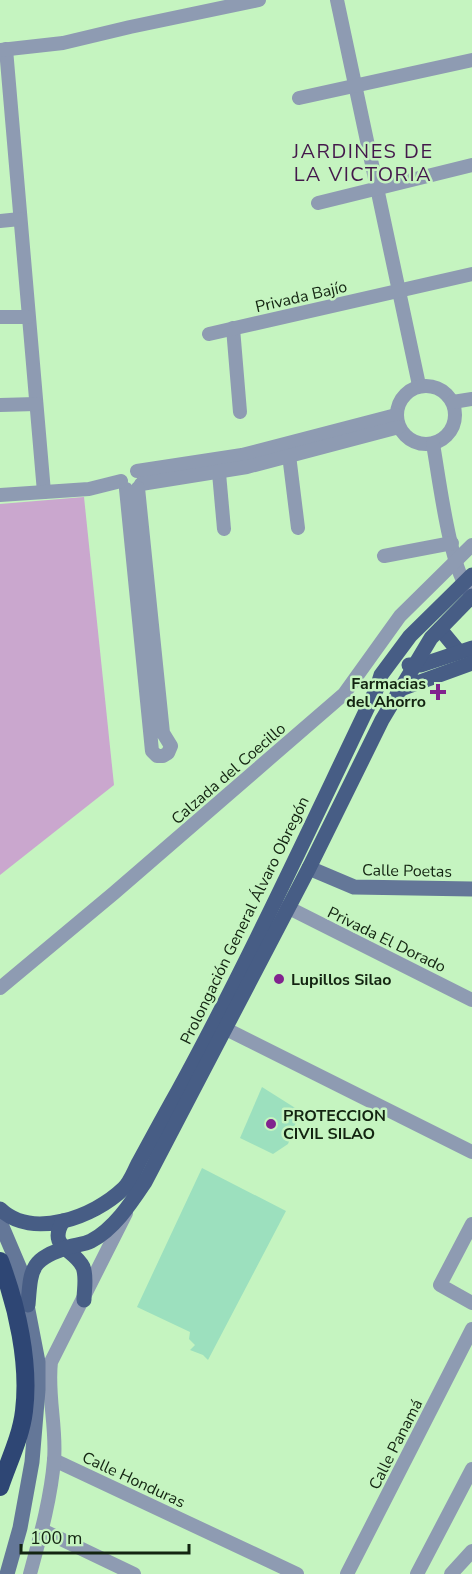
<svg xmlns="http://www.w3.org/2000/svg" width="472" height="1574" font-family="'Nunito Sans',sans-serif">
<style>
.green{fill:#caa7ce}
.building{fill:#9ce0be}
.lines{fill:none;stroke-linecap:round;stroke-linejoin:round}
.street{stroke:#8e9bb2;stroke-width:14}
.secondary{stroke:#647798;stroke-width:15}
.primary{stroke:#475d85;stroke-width:15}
.highway{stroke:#2e4674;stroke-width:18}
.poi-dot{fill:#81238e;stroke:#c5f4c0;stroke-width:2}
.labels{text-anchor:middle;stroke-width:5;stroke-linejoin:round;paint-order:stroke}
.street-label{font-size:16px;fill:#132411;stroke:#c5f4c0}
.poi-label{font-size:16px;font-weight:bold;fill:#132411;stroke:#c5f4c0;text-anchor:start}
.quarter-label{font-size:20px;letter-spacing:1.5px;fill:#44184b;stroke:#c5f4c0}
</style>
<rect width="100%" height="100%" fill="#c5f4c0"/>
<polygon class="green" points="84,497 114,785 0,875 0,504"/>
<g class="building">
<polygon points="262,1087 300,1111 288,1144 273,1154 240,1138"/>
<polygon points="202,1168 286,1211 208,1360 203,1355 190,1350 195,1345 189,1339 190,1332 137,1307"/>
</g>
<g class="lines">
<g class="street">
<polyline points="337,0 419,385"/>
<polyline points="6,49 44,492"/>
<polyline points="0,50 63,43 130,27 259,0"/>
<polyline points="299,98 472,60"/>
<polyline points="318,203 472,165"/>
<polyline points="0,221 20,219"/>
<polyline points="0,317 28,317"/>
<polyline points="233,328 240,412"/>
<polyline points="209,334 472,274"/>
<circle cx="426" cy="415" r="29"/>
<polyline points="453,402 472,399"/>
<polyline points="0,405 36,404"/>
<path d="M 433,444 C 439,477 450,570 470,592"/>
<polyline points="285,447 289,455 298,528"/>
<polyline points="218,462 224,529"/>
<polyline points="137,471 242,455 396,415"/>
<polyline points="141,484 247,467 399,427"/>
<polyline points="126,489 152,751 157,756 163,756 168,753 171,746 163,733 138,488"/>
<polyline points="0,495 89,489 121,481"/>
<polyline points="384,556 452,543"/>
<polyline points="287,907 472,1000"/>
<polyline points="0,988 114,893 344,694 400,616 472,545"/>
<polyline points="216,1024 472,1152"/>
<polyline points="472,1224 440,1285 472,1303"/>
<polyline points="54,1460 297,1574"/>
<polyline points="42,1530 134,1574"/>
<path d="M 30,1574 C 40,1537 51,1498 54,1460 C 57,1428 47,1395 51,1362 L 126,1213"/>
<polyline points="347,1574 472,1329"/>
<polyline points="417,1574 472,1469"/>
<polyline points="451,1574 472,1551"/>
</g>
<g class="secondary">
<polyline points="309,868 354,887 472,889"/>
<polyline points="0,1222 20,1269 38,1362 38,1390 32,1462 20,1528 7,1574"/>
</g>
<g class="primary">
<polyline points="440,629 459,652"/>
<polyline points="409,665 421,665 472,648"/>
<polyline points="398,690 472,663"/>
<path d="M 0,1209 C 32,1240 94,1217 123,1189 C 130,1183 134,1171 139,1162 C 152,1138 165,1114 178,1091 C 250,959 312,823 377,688 L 381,675 L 410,636 L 472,575"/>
<path d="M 63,1221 C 47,1248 74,1248 83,1267 C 87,1277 84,1290 84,1300"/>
<path d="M 28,1305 C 31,1268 30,1259 69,1247 C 76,1245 85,1244 91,1241 C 114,1229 131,1203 145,1182 L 309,868 L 382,720 L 431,638 L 472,596"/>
</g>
<path class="highway" d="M 0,1261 C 17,1306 30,1363 24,1411 C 21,1437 8,1463 0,1487"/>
</g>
<g class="poi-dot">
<path d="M435 683h6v6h6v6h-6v6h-6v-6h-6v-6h6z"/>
<circle cx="279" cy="979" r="6"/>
<circle cx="271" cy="1124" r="6"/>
</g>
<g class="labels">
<g class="street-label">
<text transform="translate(301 296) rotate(-13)" y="6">Privada Bajío</text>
<text transform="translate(228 773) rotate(-41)" y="6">Calzada del Coecillo</text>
<text transform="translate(407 870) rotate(1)" y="6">Calle Poetas</text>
<text transform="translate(244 920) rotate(-64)" y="6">Prolongación General Álvaro Obregón</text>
<text transform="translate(387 939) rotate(26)" y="6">Privada El Dorado</text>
<text transform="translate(395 1444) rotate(-63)" y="6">Calle Panamá</text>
<text transform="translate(134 1479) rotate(25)" y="6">Calle Honduras</text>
</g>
<g class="poi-label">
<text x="426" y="689" text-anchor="end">Farmacias<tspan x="426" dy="18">del Ahorro</tspan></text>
<text x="291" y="985">Lupillos Silao</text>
<text x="283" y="1121">PROTECCION<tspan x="283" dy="18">CIVIL SILAO</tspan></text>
</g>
<g class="quarter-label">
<text x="363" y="158">JARDINES DE<tspan x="363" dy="23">LA VICTORIA</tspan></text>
</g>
</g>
<path d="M21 1544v9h168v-9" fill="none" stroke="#132411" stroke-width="3"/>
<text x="30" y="1544" font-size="18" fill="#132411" stroke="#c5f4c0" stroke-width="4.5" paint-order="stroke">100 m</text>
</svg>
